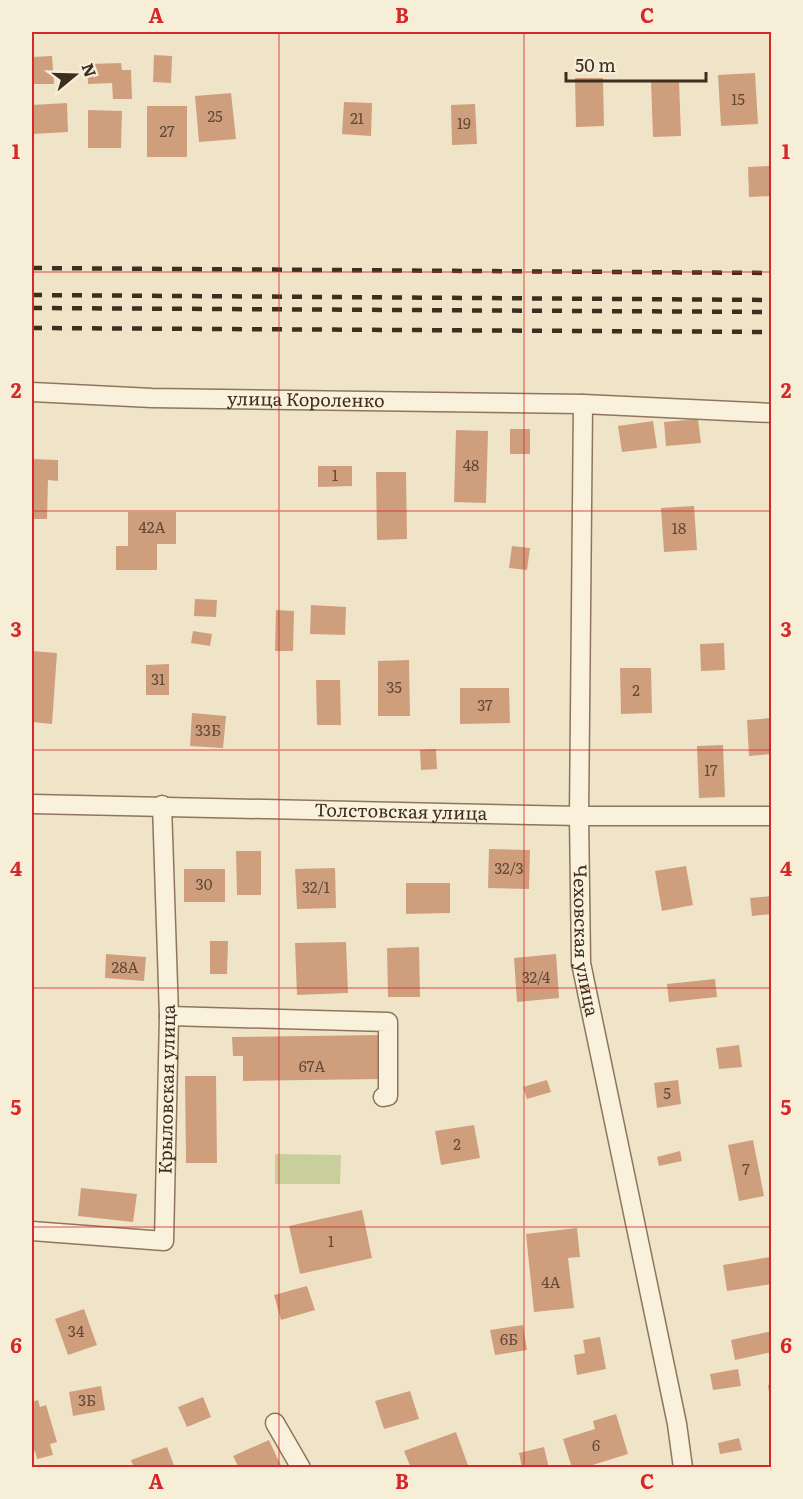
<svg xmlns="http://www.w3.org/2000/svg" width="803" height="1499" font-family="Literata,serif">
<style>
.green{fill:#c9cf9b}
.building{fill:#cf9f7d}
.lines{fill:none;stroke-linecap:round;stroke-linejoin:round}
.minor-casing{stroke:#8d765c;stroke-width:21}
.minor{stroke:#faf1dc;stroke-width:18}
.rail{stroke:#3d2e20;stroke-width:4.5;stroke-dasharray:10 10;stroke-linecap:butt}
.grid{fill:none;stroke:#d62828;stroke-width:1.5;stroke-opacity:0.55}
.labels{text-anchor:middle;stroke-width:4.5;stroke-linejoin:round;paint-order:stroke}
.number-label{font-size:15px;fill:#624a37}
.street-label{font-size:18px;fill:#3d2e20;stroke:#f7eed8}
.neatline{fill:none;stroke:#d62828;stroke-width:2}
.grid-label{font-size:20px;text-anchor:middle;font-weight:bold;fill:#d62828}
</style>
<rect width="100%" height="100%" fill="#f0e4c8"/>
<polygon class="green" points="275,1154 341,1155 340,1184 275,1184"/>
<g class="building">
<polygon points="154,55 172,56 171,83 153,82"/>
<polygon points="52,56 54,84 32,84 32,57"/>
<polygon points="121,63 122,70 131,70 132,99 113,99 112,83 88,84 87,64"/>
<polygon points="755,73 758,124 721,126 718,75"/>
<polygon points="575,78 603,78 604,126 576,127"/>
<polygon points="679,81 681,136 653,137 651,82"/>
<polygon points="231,93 236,139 199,142 195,96"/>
<polygon points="344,102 372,103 371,136 342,134"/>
<polygon points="67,103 68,132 32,134 32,105"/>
<polygon points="475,104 477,144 452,145 451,105"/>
<rect x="147" y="106" width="40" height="51"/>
<polygon points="88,110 122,111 121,148 88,148"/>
<polygon points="770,166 771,196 749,197 748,167"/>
<polygon points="698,419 701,443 666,446 664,422"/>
<polygon points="653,421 657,448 622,452 618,426"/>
<rect x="510" y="429" width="20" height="25"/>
<polygon points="456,430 488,431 486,503 454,502"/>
<polygon points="32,459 58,460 58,481 48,480 47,519 32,519"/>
<polygon points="318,466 352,466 352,486 318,487"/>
<polygon points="376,472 406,472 407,539 377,540"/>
<polygon points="694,506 697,550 664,552 661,508"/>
<polygon points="128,512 176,512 176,544 157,544 157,570 116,570 116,546 128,546"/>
<polygon points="512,546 530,548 527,570 509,568"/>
<polygon points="195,599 217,600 216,617 194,616"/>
<polygon points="311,605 346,607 345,635 310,634"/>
<polygon points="276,610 294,611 293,651 275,651"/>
<polygon points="193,631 212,634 210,646 191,643"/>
<polygon points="724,643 725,670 701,671 700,644"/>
<polygon points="32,651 57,653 52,724 32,722"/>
<polygon points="409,660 410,716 378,716 378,661"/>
<polygon points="169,664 169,695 146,695 146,665"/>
<polygon points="620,668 651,668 652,713 621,714"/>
<polygon points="316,680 340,680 341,725 317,725"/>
<polygon points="460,688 509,688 510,723 460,724"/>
<polygon points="192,713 226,716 223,748 190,746"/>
<polygon points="772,718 772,754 749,756 747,720"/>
<polygon points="723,745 725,797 699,798 697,746"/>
<polygon points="436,749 437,769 421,770 420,750"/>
<polygon points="489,849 530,850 529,889 488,888"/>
<polygon points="236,851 261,851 261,895 237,895"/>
<polygon points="686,866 693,905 662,911 655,871"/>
<polygon points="335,868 336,908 297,909 295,869"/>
<rect x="184" y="869" width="41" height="33"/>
<polygon points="406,883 450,883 450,913 406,914"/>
<polygon points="772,896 772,914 752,916 750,898"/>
<polygon points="210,941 228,941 227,974 210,974"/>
<polygon points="346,942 348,993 297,995 295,943"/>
<polygon points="419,947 420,997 388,997 387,948"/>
<polygon points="106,954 146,957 144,981 105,978"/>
<polygon points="556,954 559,998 517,1002 514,958"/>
<polygon points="715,979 717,997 669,1002 667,984"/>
<polygon points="381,1035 382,1079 243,1081 243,1056 233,1056 232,1037"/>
<polygon points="739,1045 742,1067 719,1069 716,1048"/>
<polygon points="185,1076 216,1076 217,1163 186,1163"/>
<polygon points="547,1080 551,1092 527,1099 523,1087"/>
<polygon points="678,1080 681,1104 657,1108 654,1083"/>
<polygon points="474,1125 480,1158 441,1165 435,1131"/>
<polygon points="753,1140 764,1196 739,1201 728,1145"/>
<polygon points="680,1151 682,1161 659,1166 657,1157"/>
<polygon points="81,1188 137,1194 133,1222 78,1216"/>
<polygon points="362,1210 372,1258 300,1274 289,1226"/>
<polygon points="577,1228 580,1257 568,1258 574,1308 534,1312 526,1234"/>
<polygon points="770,1257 772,1284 727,1291 723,1265"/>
<polygon points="307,1286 315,1310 281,1320 274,1295"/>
<polygon points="84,1309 97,1345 68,1355 55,1319"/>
<polygon points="523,1325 527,1350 495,1355 490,1330"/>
<polygon points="772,1331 772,1352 735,1360 731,1340"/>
<polygon points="600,1337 606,1369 577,1375 574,1355 585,1353 583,1340"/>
<polygon points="738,1369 741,1386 713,1390 710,1374"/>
<polygon points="772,1384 772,1400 770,1400 768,1385"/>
<polygon points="101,1386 105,1410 73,1416 69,1392"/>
<polygon points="410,1391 419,1419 384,1429 375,1401"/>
<polygon points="203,1397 211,1417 187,1427 178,1407"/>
<polygon points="38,1400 40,1407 46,1405 57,1442 50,1444 53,1455 37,1459 35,1451 32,1452 32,1402"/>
<polygon points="616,1414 628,1454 583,1468 572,1468 563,1439 595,1429 593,1421"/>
<polygon points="456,1432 469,1468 411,1468 404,1451"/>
<polygon points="739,1438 742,1450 720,1454 718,1443"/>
<polygon points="269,1440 282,1468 239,1468 233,1456"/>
<polygon points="167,1447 175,1468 134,1468 131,1460"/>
<polygon points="544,1447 549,1468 522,1468 519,1453"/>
</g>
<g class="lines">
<defs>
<g id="minor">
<path id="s1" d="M 32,392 L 152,398 L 583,404 L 772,413"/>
<path id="s2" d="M 583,404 L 579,816 L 581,963 L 677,1424 L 683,1468"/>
<path id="s3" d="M 32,804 L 579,816 L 772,816"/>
<polyline points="169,1016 388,1022 388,1096 383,1097"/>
<path id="s4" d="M 32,1231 L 164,1241 L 169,1016 L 162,805"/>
<polyline points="275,1423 301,1468"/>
</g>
</defs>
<use href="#minor" class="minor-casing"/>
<use href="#minor" class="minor"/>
<g class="rail">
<polyline points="32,268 772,273"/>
<polyline points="32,295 772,300"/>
<polyline points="32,308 772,312"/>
<polyline points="32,328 772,332"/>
</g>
</g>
<path class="grid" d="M 279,32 L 279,1468M 524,32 L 524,1468M 32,272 L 772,272M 32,511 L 772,511M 32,750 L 772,750M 32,988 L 772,988M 32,1227 L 772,1227"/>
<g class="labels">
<g class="number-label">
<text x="738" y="105">15</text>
<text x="215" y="122">25</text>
<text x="357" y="124">21</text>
<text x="464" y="129">19</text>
<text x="167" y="137">27</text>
<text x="471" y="471">48</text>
<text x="335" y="481">1</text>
<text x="152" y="533">42А</text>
<text x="679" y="534">18</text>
<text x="158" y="685">31</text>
<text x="394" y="693">35</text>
<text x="636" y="696">2</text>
<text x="485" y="711">37</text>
<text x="208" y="736">33Б</text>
<text x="711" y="776">17</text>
<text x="509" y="874">32/3</text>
<text x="204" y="890">30</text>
<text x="316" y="893">32/1</text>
<text x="125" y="973">28А</text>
<text x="536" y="983">32/4</text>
<text x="312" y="1072">67А</text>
<text x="667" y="1099">5</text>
<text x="457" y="1150">2</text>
<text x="746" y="1175">7</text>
<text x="331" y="1247">1</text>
<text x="551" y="1288">4А</text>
<text x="76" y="1337">34</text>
<text x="509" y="1345">6Б</text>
<text x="87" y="1406">3Б</text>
<text x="596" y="1451">6</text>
</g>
<g class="street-label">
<text dy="6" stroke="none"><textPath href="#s1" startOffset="274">улица Короленко</textPath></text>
<text dy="6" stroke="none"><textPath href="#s3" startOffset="369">Толстовская улица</textPath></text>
<text dy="6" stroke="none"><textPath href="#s2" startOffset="537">Чеховская улица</textPath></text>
<text dy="6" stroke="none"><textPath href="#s4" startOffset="284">Крыловская улица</textPath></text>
</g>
</g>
<rect width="803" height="1499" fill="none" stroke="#f7eed8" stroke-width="66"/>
<g transform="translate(75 75) rotate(71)" stroke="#f7eed8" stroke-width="4.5" paint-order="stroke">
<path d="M0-4.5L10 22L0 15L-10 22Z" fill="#3d2e20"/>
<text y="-9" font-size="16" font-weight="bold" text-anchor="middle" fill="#3d2e20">N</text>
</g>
<path d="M566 72v9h140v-9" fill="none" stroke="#3d2e20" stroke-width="3"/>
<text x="575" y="72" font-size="18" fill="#3d2e20" stroke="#f7eed8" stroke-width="4.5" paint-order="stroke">50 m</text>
<rect x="33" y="33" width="737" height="1433" class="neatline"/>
<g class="grid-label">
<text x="156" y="23">A</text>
<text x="402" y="23">B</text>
<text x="647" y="23">C</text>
<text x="16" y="159">1</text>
<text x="786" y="159">1</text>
<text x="16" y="398">2</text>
<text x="786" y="398">2</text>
<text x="16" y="637">3</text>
<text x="786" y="637">3</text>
<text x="16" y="876">4</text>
<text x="786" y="876">4</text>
<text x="16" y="1115">5</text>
<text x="786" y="1115">5</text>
<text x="16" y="1353">6</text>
<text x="786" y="1353">6</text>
<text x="156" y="1489">A</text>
<text x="402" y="1489">B</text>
<text x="647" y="1489">C</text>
</g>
</svg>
